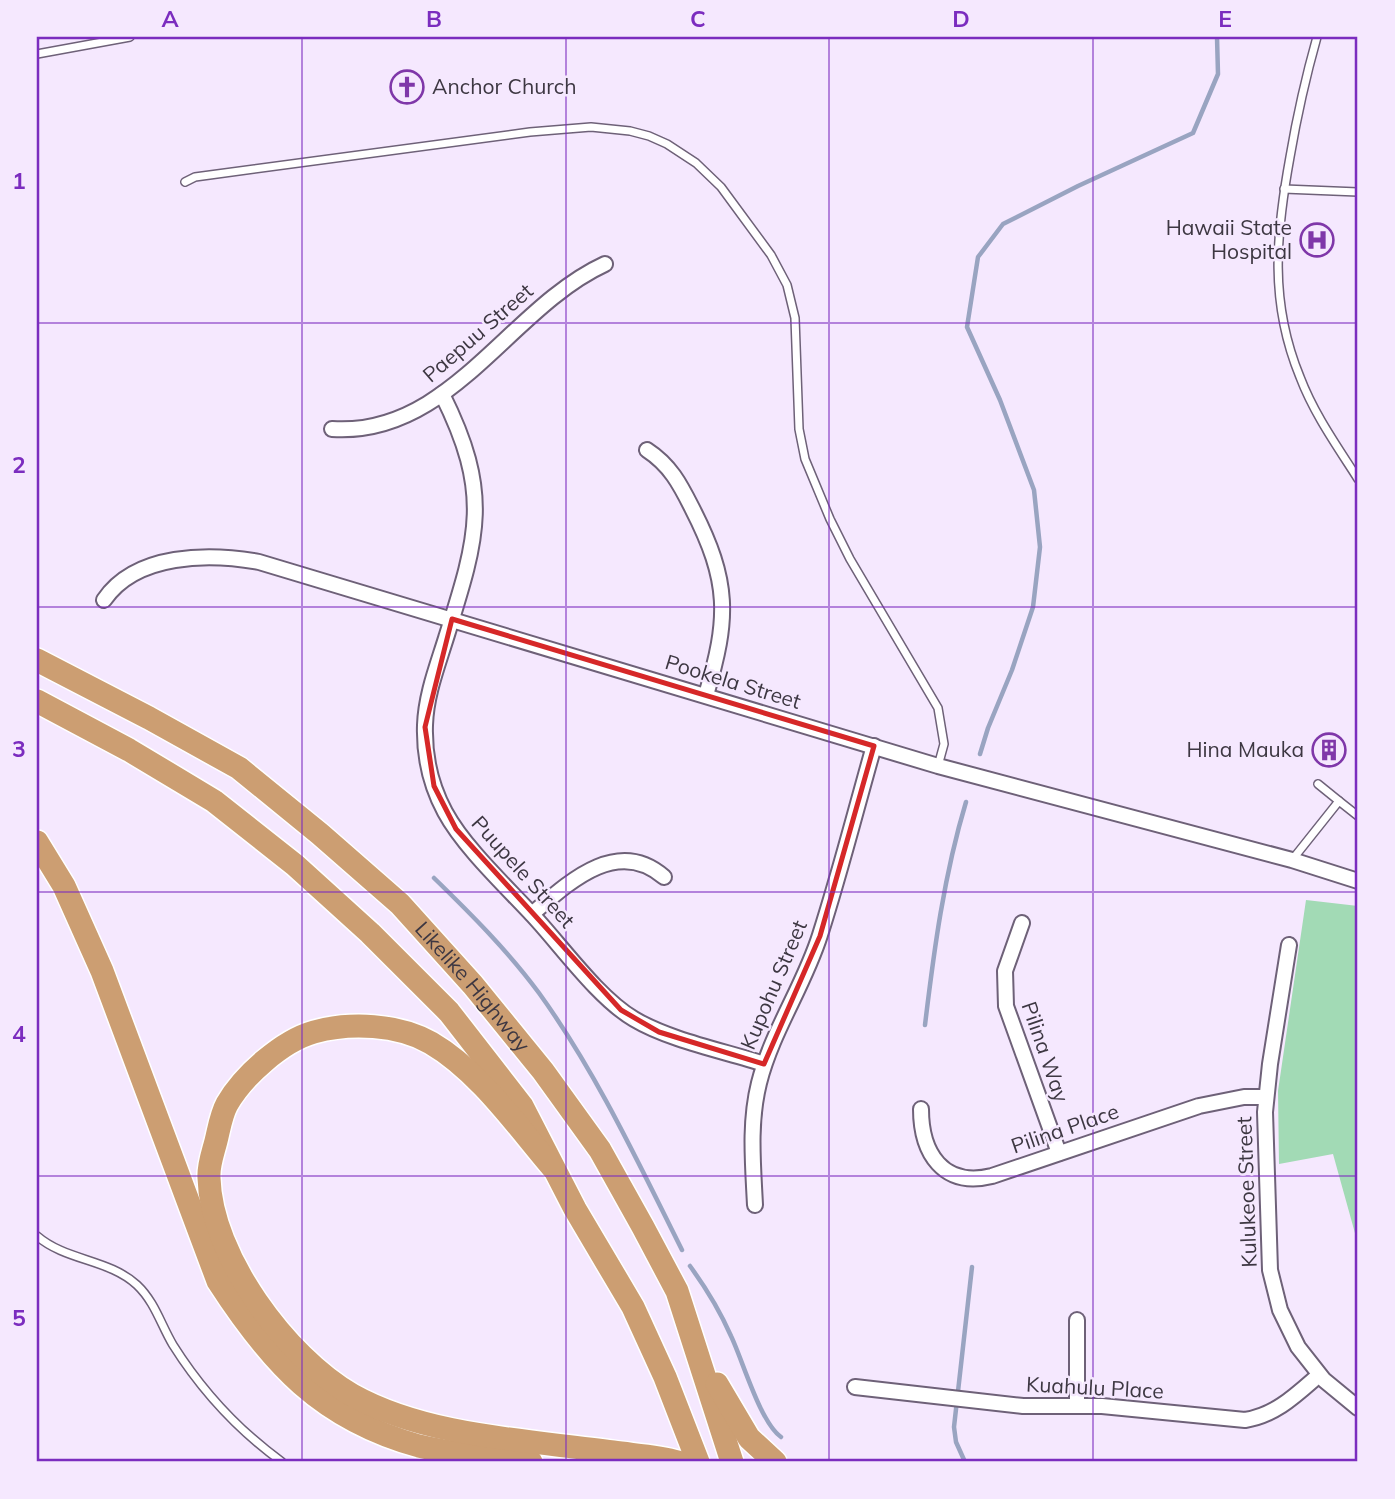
<svg xmlns="http://www.w3.org/2000/svg" width="1395" height="1499" font-family="Mulish,sans-serif">
<style>
.green{fill:#a2dab5}
.lines{fill:none;stroke-linecap:round;stroke-linejoin:round}
.stream{stroke:#99a4c1;stroke-width:4.5}
.service-casing{stroke:#6e6178;stroke-width:10}
.minor-casing{stroke:#6e6178;stroke-width:18}
.trunk-casing{stroke:#fff;stroke-width:26}
.service{stroke:#fff;stroke-width:7}
.minor{stroke:#fff;stroke-width:14}
.trunk{stroke:#cc9e72;stroke-width:23}
.marked{fill:none;stroke:#d62828;stroke-width:5;stroke-linejoin:round}
.grid{fill:none;stroke:#7b2cbf;stroke-width:2;stroke-opacity:0.55}
.labels{text-anchor:middle;stroke-width:5;stroke-linejoin:round;paint-order:stroke}
.poi-label{font-size:21px;fill:#3d3742;stroke:#f5e8fe;text-anchor:end}
.street-label{font-size:21px;fill:#3d3742;stroke:#f5e8fe}
.neatline{fill:none;stroke:#7b2cbf;stroke-width:2.5}
.grid-label{font-size:23px;text-anchor:middle;font-weight:bold;fill:#7b2cbf}
</style>
<rect width="100%" height="100%" fill="#f5e8fe"/>
<polygon class="green" points="1306,900 1358,906 1358,1244 1333,1154 1279,1164 1278,1091"/>
<g class="lines">
<g class="stream">
<polyline points="980,754 988,728 1012,670 1033,607 1040,547 1034,490 1000,400 967,327 978,257 1003,224 1078,186 1193,133 1218,74 1217,37"/>
<path d="M 434,878 C 471,914 508,951 539,993 C 596,1072 638,1162 682,1250"/>
<path d="M 925,1025 C 934,950 944,875 966,802"/>
<path d="M 690,1266 C 706,1288 720,1311 731,1336 C 743,1361 760,1422 781,1437"/>
<polyline points="965,1462 956,1442 954,1427 972,1267"/>
</g>
<defs>
<g id="service">
<path d="M 1317,37 C 1306,76 1297,116 1290,157 C 1276,234 1269,302 1300,377 C 1314,414 1337,446 1358,479"/>
<polyline points="37,54 130,37"/>
<polyline points="185,182 195,177 530,132 591,127 630,131 649,136 667,144 696,163 721,187 771,255 787,285 795,318 799,429 805,459 830,519 850,559 938,708 944,744 938,766"/>
<polyline points="1284,189 1358,192"/>
<polyline points="1318,784 1339,801"/>
<polyline points="1292,860 1339,801 1358,816"/>
<path d="M 37,1236 C 66,1261 109,1259 137,1285 C 155,1302 161,1325 173,1345 C 202,1391 238,1430 282,1462"/>
</g>
<g id="minor">
<path d="M 442,394 C 492,494 478,536 446,638 C 437,667 426,695 425,725 C 424,756 431,786 445,812 C 465,849 509,889 538,921 C 565,951 600,999 634,1019 C 669,1040 724,1051 764,1064"/>
<path d="M 332,429 C 450,437 509,308 605,264"/>
<path d="M 647,450 C 670,465 680,484 692,508 C 730,582 729,618 706,695"/>
<path d="M 104,600 C 136,553 209,553 259,562 L 938,766 L 1292,860 L 1358,881"/>
<path d="M 532,914 C 568,883 617,836 664,877"/>
<polyline points="1022,923 1005,971 1006,1006 1059,1153"/>
<polyline points="1289,945 1270,1064 1265,1112 1270,1270 1280,1310 1298,1347 1324,1380 1358,1408"/>
<path d="M 921,1109 C 921,1153 943,1188 992,1176 L 1199,1106 L 1244,1097 L 1266,1097"/>
<path d="M 755,1205 C 753,1164 749,1123 759,1083 C 772,1031 804,986 820,935 C 840,873 856,809 874,746"/>
<polyline points="1077,1320 1077,1406"/>
<path d="M 855,1387 L 1023,1406 L 1102,1406 L 1245,1420 C 1276,1415 1296,1395 1319,1375"/>
</g>
<g id="trunk">
<path id="s1" d="M 37,660 L 149,718 L 239,768 L 320,834 L 400,904 L 473,985 L 543,1071 L 600,1150 L 643,1227 L 677,1291 L 732,1462"/>
<polyline points="37,701 129,750 214,801 295,865 370,933 449,1012 522,1106 575,1209 633,1307 665,1377 698,1462"/>
<path d="M 37,842 L 64,886 L 102,971 L 218,1281 C 271,1363 321,1419 419,1446 C 455,1455 494,1457 531,1462"/>
<path d="M 553,1168 C 517,1126 479,1071 431,1043 C 398,1024 350,1022 314,1032 C 282,1041 243,1076 227,1104 C 221,1115 219,1129 216,1141 C 213,1153 208,1166 209,1178 C 211,1256 286,1357 352,1395 C 427,1437 528,1440 613,1452 C 634,1455 657,1456 678,1462"/>
<polyline points="717,1384 749,1438 775,1462"/>
</g>
</defs>
<use href="#service" class="service-casing"/>
<use href="#minor" class="minor-casing"/>
<use href="#trunk" class="trunk-casing"/>
<use href="#service" class="service"/>
<use href="#minor" class="minor"/>
<use href="#trunk" class="trunk"/>
</g>
<path class="marked" d="M 452,619 L 874,746 L 820,936 L 764,1064 L 659,1032 L 621,1010 L 456,829 L 434,786 L 425,727 Z"/>
<path class="grid" d="M 302,37 L 302,1462M 566,37 L 566,1462M 829,37 L 829,1462M 1093,37 L 1093,1462M 37,323 L 1358,323M 37,607 L 1358,607M 37,892 L 1358,892M 37,1176 L 1358,1176"/>
<defs>
<symbol id="church-ring" viewBox="-11 -11 22 22"><circle r="9.5" fill="#f5e8fe" stroke="#7f37a9" stroke-width="1.5"/><path d="M-1.2-6h2.4v3.5h3.3v2.4h-3.3V6h-2.4V-.1h-3.3v-2.4h3.3Z" fill="#7f37a9"/></symbol>
<symbol id="hospital-ring" viewBox="-11 -11 22 22"><circle r="9.5" fill="#f5e8fe" stroke="#7f37a9" stroke-width="1.5"/><path d="M-5-5h3v3.5h4V-5h3V5h-3V1.5h-4V5h-3Z" fill="#7f37a9"/></symbol>
<symbol id="building-ring" viewBox="-11 -11 22 22"><circle r="9.5" fill="#f5e8fe" stroke="#7f37a9" stroke-width="1.5"/><path d="M-4-6H4V6H1V3H-1V6H-4ZM-2.5-4.3h1.7v1.8h-1.7ZM.8-4.3h1.7v1.8H.8ZM-2.5-1h1.7V.8h-1.7ZM.8-1h1.7V.8H.8Z" fill="#7f37a9"/></symbol>
</defs>
<g fill-rule="evenodd">
<use href="#church-ring" x="388" y="68" width="38" height="38"/>
<use href="#hospital-ring" x="1298" y="221" width="38" height="38"/>
<use href="#building-ring" x="1310" y="731" width="38" height="38"/>
</g>
<g class="labels">
<g class="poi-label">
<text x="432" y="94" text-anchor="start">Anchor Church</text>
<text x="1292" y="235">Hawaii State<tspan x="1292" dy="24">Hospital</tspan></text>
<text x="1304" y="757">Hina Mauka</text>
</g>
<g class="street-label">
<text transform="translate(478 333) rotate(-41)" y="7">Paepuu Street</text>
<text transform="translate(733 682) rotate(17)" y="7">Pookela Street</text>
<text transform="translate(523 872) rotate(48)" y="7">Puupele Street</text>
<text transform="translate(774 985) rotate(-67)" y="7">Kupohu Street</text>
<text dy="7" stroke="none"><textPath href="#s1" startOffset="550">Likelike Highway</textPath></text>
<text transform="translate(1045 1052) rotate(71)" y="7">Pilina Way</text>
<text transform="translate(1065 1129) rotate(-19)" y="7">Pilina Place</text>
<text transform="translate(1247 1192) rotate(-92)" y="7">Kulukeoe Street</text>
<text transform="translate(1095 1388) rotate(3)" y="7">Kuahulu Place</text>
</g>
</g>
<rect width="1395" height="1499" fill="none" stroke="#f5e8fe" stroke-width="77"/>
<rect x="38" y="38" width="1318" height="1422" class="neatline"/>
<g class="grid-label">
<text x="170" y="27">A</text>
<text x="434" y="27">B</text>
<text x="698" y="27">C</text>
<text x="961" y="27">D</text>
<text x="1225" y="27">E</text>
<text x="19" y="189">1</text>
<text x="19" y="473">2</text>
<text x="19" y="757">3</text>
<text x="19" y="1042">4</text>
<text x="19" y="1326">5</text>
</g>
</svg>
